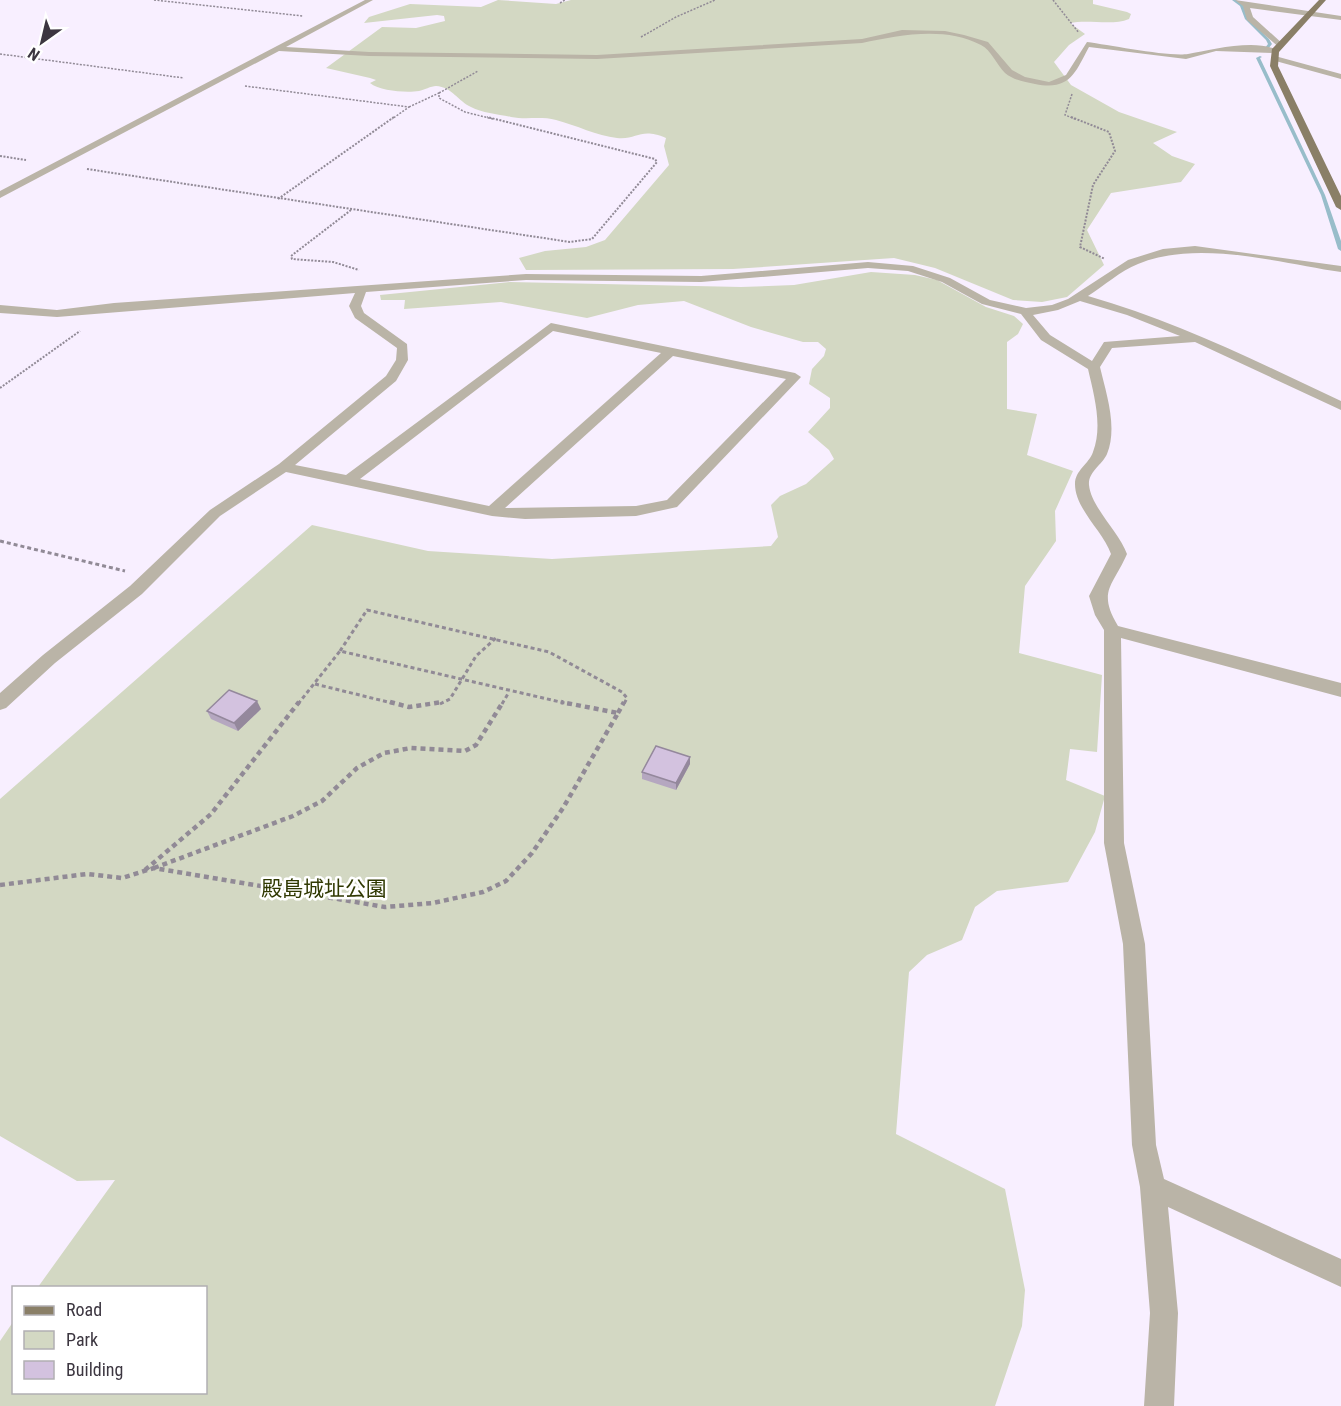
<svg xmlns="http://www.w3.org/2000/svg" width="1341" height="1406" font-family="'Roboto Condensed','Noto Sans JP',sans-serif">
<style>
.green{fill:#d3d8c3}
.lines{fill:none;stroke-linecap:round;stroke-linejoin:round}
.stream{fill:#98bdca;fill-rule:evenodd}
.path-far3{stroke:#918a96;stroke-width:1.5;stroke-dasharray:2 1.5;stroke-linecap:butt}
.path-far2{stroke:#918a96;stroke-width:2;stroke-dasharray:2 1.5;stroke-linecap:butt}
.path-far1{stroke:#918a96;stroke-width:3;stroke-dasharray:4 3;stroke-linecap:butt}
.path{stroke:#918a96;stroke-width:4.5;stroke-dasharray:5 4;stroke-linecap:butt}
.minor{fill:#bab4a7;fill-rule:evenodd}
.major{fill:#8a7f67;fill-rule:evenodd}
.wall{fill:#b5a7c0}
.shaded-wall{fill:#94889c}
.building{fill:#d3c2df;stroke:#94889c;stroke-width:1.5}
.labels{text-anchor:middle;stroke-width:5;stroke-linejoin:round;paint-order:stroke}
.park-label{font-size:21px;fill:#303902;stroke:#fff}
</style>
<rect width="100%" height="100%" fill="#f8efff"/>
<g class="green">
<path d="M 498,0 L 556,4 L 571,0 L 1093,0 L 1093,4 L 1127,12 L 1131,14 L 1129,19 C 1112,26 1089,19 1070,23 L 1085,34 L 1069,45 L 1054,62 L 1071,85 L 1119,112 L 1177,132 L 1153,143 L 1172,156 L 1195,164 L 1181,182 L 1111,193 L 1087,230 L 1104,265 L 1067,297 L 1042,302 L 1013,300 L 935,268 L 894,258 L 733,269 L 526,270 L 519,258 L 545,251 L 586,247 L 605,240 L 669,165 L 664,146 L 666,138 C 640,127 638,140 617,138 C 597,136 576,125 556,120 C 541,116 526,120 511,117 C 498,114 482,113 471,107 C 458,101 452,87 436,86 C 431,86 424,90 419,91 C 406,93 380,91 370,83 L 376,80 L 370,78 L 326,68 L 382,27 L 416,28 L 445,21 L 444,16 L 437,15 L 364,23 L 369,17 L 410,4 L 481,7 Z"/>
<polygon points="871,272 915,275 937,280 986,307 1014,316 1023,324 1018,334 1007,342 1007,409 1037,414 1027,455 1073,471 1055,511 1056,541 1025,586 1019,653 1102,675 1097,752 1070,749 1066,780 1105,796 1095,832 1068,882 997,891 975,907 962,940 927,955 909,972 896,1134 1005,1189 1025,1290 1022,1326 995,1406 0,1406 0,1341 13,1322 14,1392 206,1392 206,1288 38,1287 115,1180 77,1181 0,1136 0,799 312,525 428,551 552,559 771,546 778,537 771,505 780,496 806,484 834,459 829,450 808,432 830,408 830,398 809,384 812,369 824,356 826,349 818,342 803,342 751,327 684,301 638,305 587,318 501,302 404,309 405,300 381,300 380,295 510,282 741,287 794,285"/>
</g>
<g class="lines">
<g class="stream">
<polygon points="1232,0 1236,0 1243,4 1248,18 1269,39 1272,44 1268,49 1265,48 1268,44 1266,40 1245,19 1240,6"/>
<polygon points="1260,56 1262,57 1260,58 1325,195 1341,241 1341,251 1338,249 1321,195 1256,58"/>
</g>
<g class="path-far3">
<polyline points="154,0 303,16"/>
<polyline points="1053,0 1079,33"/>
<polyline points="560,3 565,0"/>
<polyline points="641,37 676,17 715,0"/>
<polyline points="0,54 184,78"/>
<polyline points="245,86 409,107 392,119"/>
<polyline points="439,93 478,71"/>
<polyline points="1072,94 1065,115 1075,119"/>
<polyline points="409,107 439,93 439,98 465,112 493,119"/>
</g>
<g class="path-far2">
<polyline points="1071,117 1109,132 1115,151 1093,185 1080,247 1105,259"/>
<polyline points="0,156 26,160"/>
<polyline points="87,169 570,242 592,239 657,162 655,159 487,117"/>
<polyline points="278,199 394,117"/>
<polyline points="351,210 291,256 292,259 333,262 359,270"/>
<polyline points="0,388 80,331"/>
</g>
<g class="path-far1">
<polyline points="0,541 125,571"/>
<polyline points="340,651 367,610 549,652 622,692 627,698 624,704"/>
<polyline points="315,684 396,704"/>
<polyline points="298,704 340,651 569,704"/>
<polyline points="440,704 450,699 476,656 496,638"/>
<polyline points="502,704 509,692"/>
</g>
<g class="path">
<polyline points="390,702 409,707 443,702"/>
<polyline points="618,713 624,702"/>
<polyline points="154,868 293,816 322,801 357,768 384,753 411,748 465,751 476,745 503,702"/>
<polyline points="145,870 211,814 299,702"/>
<polyline points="0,885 87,874 122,878 154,868 385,907 433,903 483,892 506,881 532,853 563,808 618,713 561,702"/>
</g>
<g class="minor">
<path d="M 365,0 L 373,0 L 286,47 L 369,52 L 597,55 L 862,39 L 902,30 L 945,31 L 964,35 L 988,42 L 1012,70 L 1025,77 L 1049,82 L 1066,75 L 1087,42 C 1110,45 1169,57 1188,54 C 1211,50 1257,38 1279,51 L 1275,53 L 1216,51 L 1186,59 L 1089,47 C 1075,73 1070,91 1035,84 C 1025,82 1013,80 1005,73 C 997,65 991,50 981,45 C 945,26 899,35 862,43 L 597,59 L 369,56 L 279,51 L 0,198 L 0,191 Z"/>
<polygon points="1235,0 1341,16 1341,20 1250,8 1253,17 1284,45 1281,49 1247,20 1243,6"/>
<polygon points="1275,56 1341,74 1341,79 1272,60"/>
<path d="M 1195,246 L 1341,266 L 1341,272 C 1279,263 1198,239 1138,264 C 1120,271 1104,286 1088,296 C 1176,321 1258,362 1341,401 L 1341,410 L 1195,342 L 1112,348 L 1100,367 C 1106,393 1118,427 1107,454 C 1102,465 1088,472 1089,485 C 1091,507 1119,532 1127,554 C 1113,586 1097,591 1118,626 L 1341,683 L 1341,697 L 1121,638 L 1124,843 L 1145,944 L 1156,1145 L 1164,1179 L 1341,1259 L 1341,1287 L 1168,1207 L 1178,1313 L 1174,1406 L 1144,1406 L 1150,1313 L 1140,1187 L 1132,1145 L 1123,944 L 1104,843 L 1104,630 L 1095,615 L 1089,596 L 1111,554 C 1103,531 1075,509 1075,484 C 1075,470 1089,464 1093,452 C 1103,426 1094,395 1088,369 L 1041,340 L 1021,314 L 982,304 L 942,282 L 908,271 L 868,268 L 701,282 L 526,280 L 366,292 L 361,306 L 364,313 L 407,344 L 408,360 L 396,381 L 295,465 L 346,475 L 551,323 L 795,373 L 801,377 L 677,507 L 636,516 L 525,519 L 492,516 L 286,472 L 220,516 L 142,594 L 55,663 L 6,708 L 0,710 L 0,693 L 43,655 L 130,586 L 210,510 L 279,464 L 386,376 L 396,360 L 397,348 L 355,318 L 349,306 L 355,293 L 57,317 L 0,313 L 0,305 L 57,310 L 114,303 L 526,274 L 701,276 L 868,262 L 913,266 L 950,278 L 990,300 L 1026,308 L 1052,305 L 1068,299 L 1128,260 L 1163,249 ZM 1080,301 L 1127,315 L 1180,336 L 1104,342 L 1092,361 L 1050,335 L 1033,315 L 1058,310 ZM 553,331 L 661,353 L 489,506 L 360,479 ZM 673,356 L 786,379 L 667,500 L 636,506 L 505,508 Z"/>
</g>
<polygon class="major" points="1319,0 1326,0 1279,52 1278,66 1341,196 1341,210 1336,207 1270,66 1272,49"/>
</g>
<g class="wall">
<polygon points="261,709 238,731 211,719 207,711"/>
<polygon points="690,757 690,764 676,790 642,779 642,772"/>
</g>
<g class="shaded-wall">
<polygon points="257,701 261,709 238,731 234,723"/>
<polygon points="690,757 690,764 676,790 676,783"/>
</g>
<g class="building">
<polygon points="229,690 257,701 234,723 207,711"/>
<polygon points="656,746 690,757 676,783 642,772"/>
</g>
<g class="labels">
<g class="park-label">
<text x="324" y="896">殿島城址公園</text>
</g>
</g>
<rect x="12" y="1286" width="195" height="108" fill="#ffffff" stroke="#b1afb3" stroke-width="1.5"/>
<rect x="24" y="1306" width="30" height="9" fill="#8a7f67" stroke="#b1afb3" stroke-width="1.5"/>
<text x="66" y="1316" font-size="18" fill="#3c3640">Road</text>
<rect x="24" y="1331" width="30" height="18" fill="#d3d8c3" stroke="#b1afb3" stroke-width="1.5"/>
<text x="66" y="1346" font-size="18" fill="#3c3640">Park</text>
<rect x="24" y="1361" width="30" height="18" fill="#d3c2df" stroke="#b1afb3" stroke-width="1.5"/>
<text x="66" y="1376" font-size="18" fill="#3c3640">Building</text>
<g transform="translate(42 42) rotate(214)" stroke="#ffffff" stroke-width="4.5" paint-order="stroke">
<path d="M0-4.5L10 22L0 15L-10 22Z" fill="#3c3640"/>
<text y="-9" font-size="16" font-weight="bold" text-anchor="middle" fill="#3c3640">N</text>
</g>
</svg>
